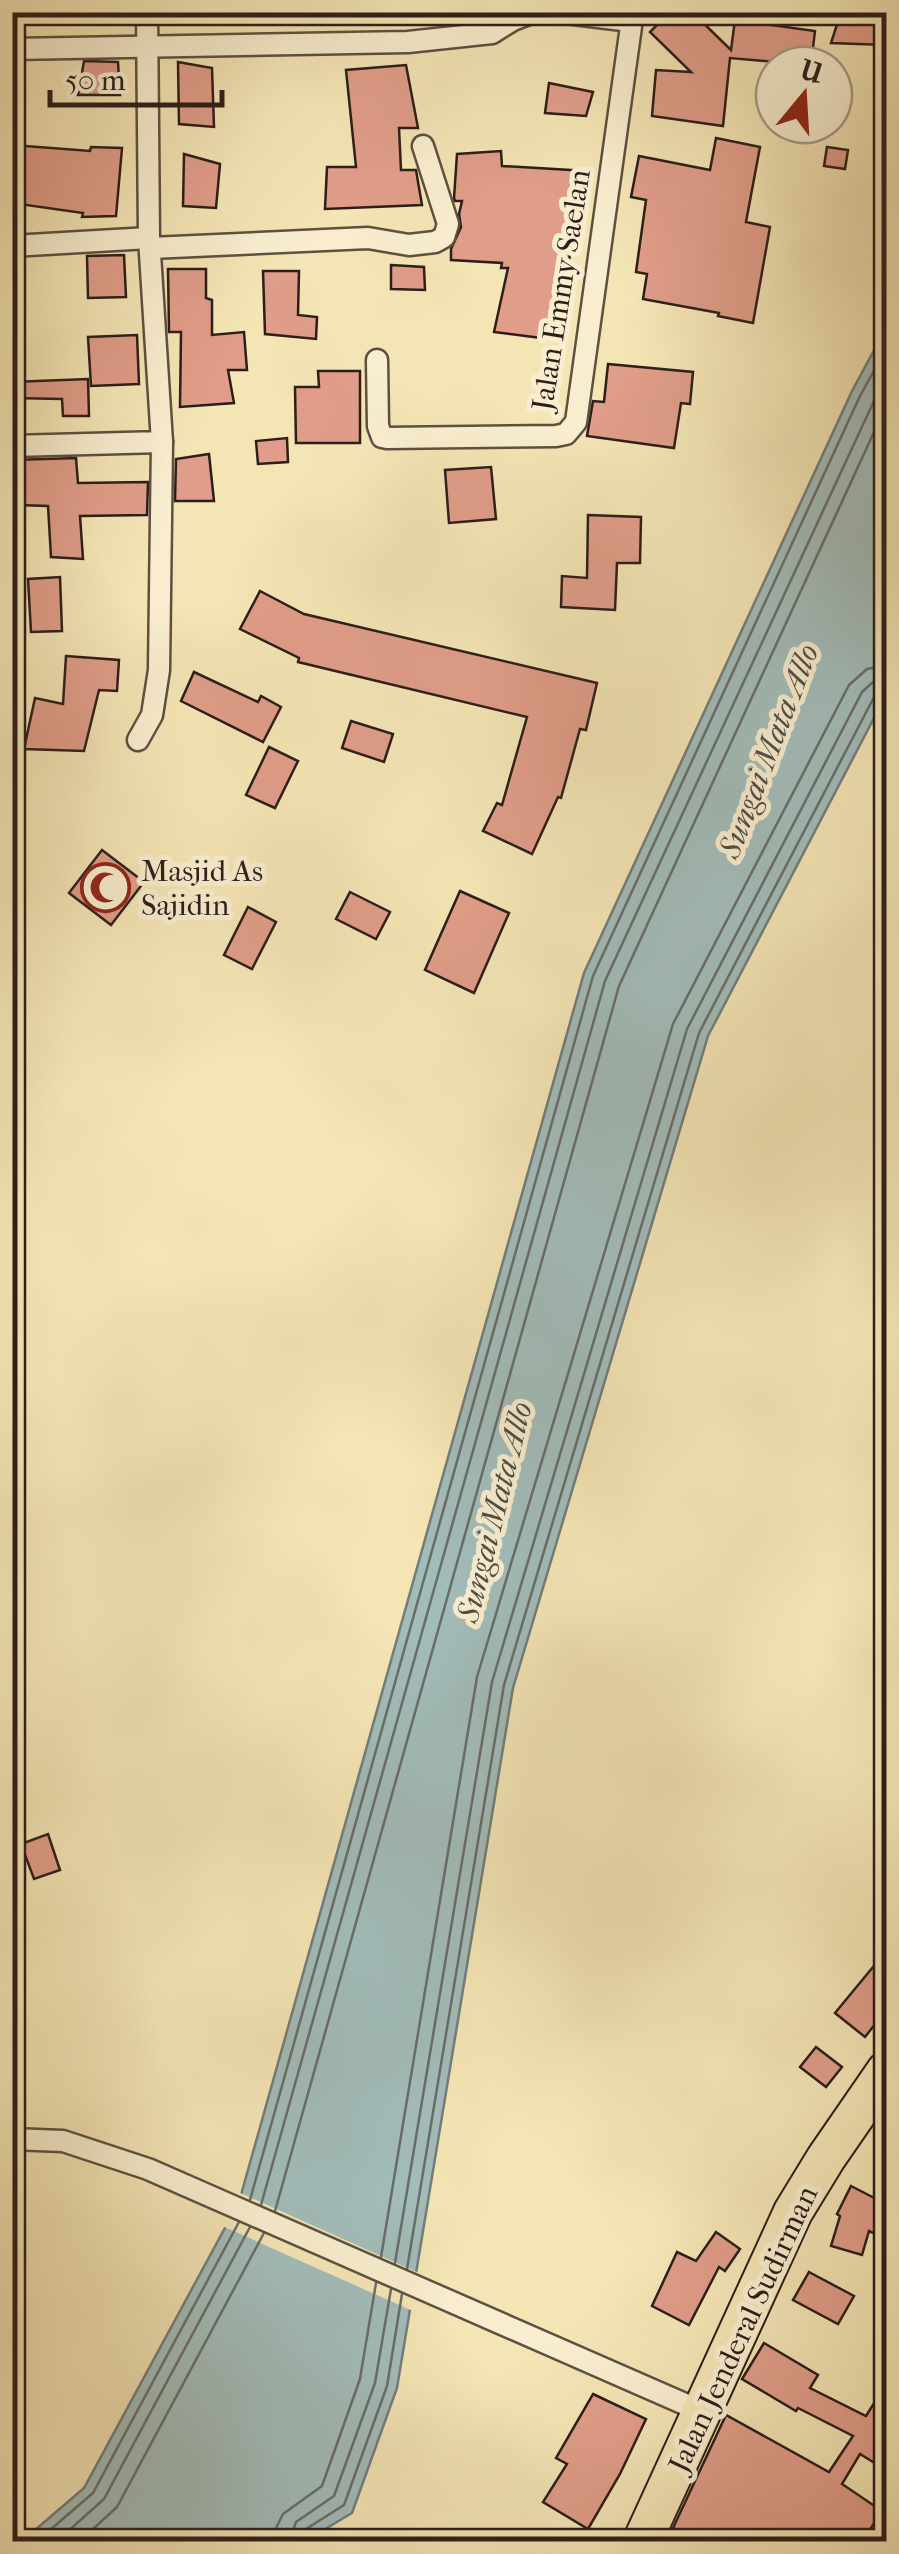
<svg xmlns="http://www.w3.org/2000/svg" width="899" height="2554" font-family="'IM FELL French Canon',serif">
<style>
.water{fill:#a2bcba;stroke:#737d7a;stroke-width:2.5}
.pier{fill:#f4e5b5}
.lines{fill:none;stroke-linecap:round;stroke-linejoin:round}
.shore{stroke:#676d6a;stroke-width:2.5}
.building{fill:#e09d89;stroke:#2c1e1a;stroke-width:2.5}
.street-casing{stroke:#5e5041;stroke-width:25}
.highway-casing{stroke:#2c1e1a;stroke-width:42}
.street{stroke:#f8eecf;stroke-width:20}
.highway{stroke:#f4e5b5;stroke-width:38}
.labels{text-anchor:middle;stroke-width:10;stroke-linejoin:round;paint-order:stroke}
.street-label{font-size:30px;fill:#2c1e1a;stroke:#f8eecf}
.poi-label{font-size:30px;fill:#2c1e1a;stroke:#f8eecf;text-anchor:start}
.water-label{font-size:32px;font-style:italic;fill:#4f4d4a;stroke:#f8eecf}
</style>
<rect width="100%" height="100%" fill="#f4e5b5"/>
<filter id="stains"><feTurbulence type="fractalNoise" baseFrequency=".002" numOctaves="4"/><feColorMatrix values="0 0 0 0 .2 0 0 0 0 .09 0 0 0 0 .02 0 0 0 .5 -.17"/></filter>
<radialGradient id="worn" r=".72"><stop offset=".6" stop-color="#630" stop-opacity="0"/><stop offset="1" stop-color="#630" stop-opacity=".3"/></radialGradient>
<polygon class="water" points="886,328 886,695 708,1036 513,1688 397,2388 352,2513 305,2541 21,2542 84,2488 239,2202 584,973 852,391"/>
<polygon class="pier" points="236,2191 421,2274 415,2312 220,2225"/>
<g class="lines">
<g class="shore">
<polyline points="250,2200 593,976 860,396 886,349"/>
<polyline points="261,2205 605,981 886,375"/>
<polyline points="275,2211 619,986 886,406"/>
<polyline points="381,2257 477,1677 673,1024 849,685 867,669 886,665"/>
<polyline points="395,2263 492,1682 687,1029 862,692 873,682 886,680"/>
<polyline points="407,2269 504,1685 699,1033 873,699 879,693 886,693"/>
<polyline points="36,2542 93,2493 239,2222"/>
<polyline points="56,2542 104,2499 250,2227"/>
<polyline points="79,2542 117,2507 264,2233"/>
<polyline points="274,2542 276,2528 283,2514 322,2486 360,2379 376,2283"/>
<polyline points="289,2542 296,2522 334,2496 375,2383 391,2289"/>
<polyline points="302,2542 306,2529 344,2505 387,2386 402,2294"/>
</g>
</g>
<g class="building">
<polygon points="650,12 692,12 731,50 735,20 815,31 811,65 730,58 723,126 652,116 656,70 691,72 650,32 660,22"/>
<polygon points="841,12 886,12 886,45 831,43"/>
<polygon points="84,61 118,62 120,95 78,95"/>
<polygon points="178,62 212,68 214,127 179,124"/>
<polygon points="406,65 418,128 399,128 401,170 416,170 422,205 325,209 327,167 356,167 346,70"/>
<polygon points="549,83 593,92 586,116 545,113"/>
<polygon points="716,138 760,147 746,222 770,227 753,323 718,316 719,313 643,299 647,274 636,272 646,200 631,197 639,156 710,170"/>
<polygon points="12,145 90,151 91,147 122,148 116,216 82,217 83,213 12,203"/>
<polygon points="827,147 848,150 845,169 824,166"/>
<polygon points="501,151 502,166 587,171 585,216 574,215 568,271 558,270 557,340 494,332 508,268 501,268 502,263 451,260 451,249 461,227 459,214 462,201 455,201 454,198 457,154"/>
<polygon points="184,154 220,164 216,208 183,206"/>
<polygon points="124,255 126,297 88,298 87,256"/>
<polygon points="391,265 424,267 425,290 391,289"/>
<polygon points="168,269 206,269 206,298 212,300 212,335 244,332 247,370 228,370 234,403 180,407 181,332 169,332"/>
<polygon points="263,271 299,271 298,315 317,317 316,339 265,334"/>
<polygon points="137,335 139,384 91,386 88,337"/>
<polygon points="608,364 693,372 690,404 681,403 674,448 587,436 593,401 604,402"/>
<polygon points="318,371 360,371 360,443 296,443 295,387 319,387"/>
<polygon points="88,379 89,416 63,416 62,399 12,398 12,382"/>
<polygon points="287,438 288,462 258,464 256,441"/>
<polygon points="209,454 214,501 175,501 176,459"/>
<polygon points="76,458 78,483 148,482 147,515 80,516 83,559 51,557 48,506 18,505 13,460"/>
<polygon points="491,467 496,519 449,523 445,470"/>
<polygon points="588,515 641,517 640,563 617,563 615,610 561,607 562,576 587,578"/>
<polygon points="60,577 62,631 31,632 28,579"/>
<polygon points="260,591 304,614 597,683 586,730 580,729 561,798 558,797 532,854 483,831 497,803 502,805 527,717 298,662 299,658 240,629"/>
<polygon points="66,656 119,660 117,691 99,690 84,751 24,749 35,698 63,704"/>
<polygon points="194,672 258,702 261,696 281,707 263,742 181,701"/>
<polygon points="351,721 393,734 384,762 342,748"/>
<polygon points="269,747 298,761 275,808 246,795"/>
<polygon points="102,850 144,882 111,925 69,893"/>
<polygon points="460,891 509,913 474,993 425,970"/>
<polygon points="350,892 390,912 376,939 336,919"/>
<polygon points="248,907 276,922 252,969 224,955"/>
<polygon points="48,1834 60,1870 34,1879 21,1844"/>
<polygon points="873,1967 886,1978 886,2010 865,2037 835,2013"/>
<polygon points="816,2047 842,2067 826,2087 800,2067"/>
<polygon points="851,2186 886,2204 886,2239 869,2231 862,2255 831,2246 840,2216 837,2214"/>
<polygon points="716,2232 740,2249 725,2271 719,2267 689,2325 652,2306 677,2252 696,2261"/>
<polygon points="809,2272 854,2296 838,2324 793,2300"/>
<polygon points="764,2343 818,2375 810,2388 866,2416 886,2384 886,2470 860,2454 842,2484 882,2511 862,2542 832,2542 816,2531 810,2542 794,2533 789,2542 706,2542 673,2528 726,2415 829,2472 853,2436 798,2408 796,2411 742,2379"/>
<polygon points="593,2394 646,2419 620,2474 588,2529 543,2502 567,2464 556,2458"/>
</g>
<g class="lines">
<defs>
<g id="street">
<polyline points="557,12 631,21"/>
<polyline points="12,49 408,42 492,33 513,20 534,12"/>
<polyline points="12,246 149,238"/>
<polyline points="151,248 368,238 409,245 435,242 444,237 448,224 423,146"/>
<polyline points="377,360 378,426 382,437 387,438 556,436 566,434 576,422 633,12"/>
<polyline points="12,446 162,442 149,238 147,12"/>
<polyline points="138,740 152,715 159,670 162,442"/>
<polyline points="12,2139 63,2141 148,2169 703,2412"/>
</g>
<polyline id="highway" points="642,2542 793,2212 826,2158 886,2071"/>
</defs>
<use href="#street" class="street-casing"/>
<use href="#highway" class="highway-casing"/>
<use href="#street" class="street"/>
<use href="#highway" class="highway"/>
</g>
<defs>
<symbol id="mosque-ring" viewBox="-11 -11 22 22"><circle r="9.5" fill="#f8eecf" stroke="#8f2418" stroke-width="1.5"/><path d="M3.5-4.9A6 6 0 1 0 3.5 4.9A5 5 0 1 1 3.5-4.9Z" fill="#8f2418"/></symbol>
</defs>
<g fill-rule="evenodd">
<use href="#mosque-ring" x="78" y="860" width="55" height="55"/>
</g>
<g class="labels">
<g class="street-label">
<text transform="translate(561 290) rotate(-81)" y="10">Jalan Emmy Saelan</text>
<text transform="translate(743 2329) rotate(-65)" y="10">Jalan Jenderal Sudirman</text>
</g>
<g class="poi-label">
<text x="141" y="881">Masjid As<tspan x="141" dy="34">Sajidin</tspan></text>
</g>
<g class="water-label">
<text transform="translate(768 751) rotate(-69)" y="11">Sungai Mata Allo</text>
<text transform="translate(494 1512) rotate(-76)" y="11">Sungai Mata Allo</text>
</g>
</g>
<rect width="899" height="2554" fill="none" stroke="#f4e5b5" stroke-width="50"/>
<rect x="15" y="15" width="869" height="2524" fill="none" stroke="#2c1e1a" stroke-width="5"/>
<rect x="25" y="25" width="849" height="2504" fill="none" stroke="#2c1e1a" stroke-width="2.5"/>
<g transform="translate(804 95) rotate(18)"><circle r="48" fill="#f8eecf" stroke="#a69b87" stroke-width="2.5"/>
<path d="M0-8L18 38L0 25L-18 38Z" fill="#8f2418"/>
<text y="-15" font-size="28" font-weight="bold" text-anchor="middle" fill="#2c1e1a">U</text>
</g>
<path d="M50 90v15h172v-15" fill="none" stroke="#2c1e1a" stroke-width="5"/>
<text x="65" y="90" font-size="30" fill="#2c1e1a" stroke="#f8eecf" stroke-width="8" paint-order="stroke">50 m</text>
<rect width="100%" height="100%" filter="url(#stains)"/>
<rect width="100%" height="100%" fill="url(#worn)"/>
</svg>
